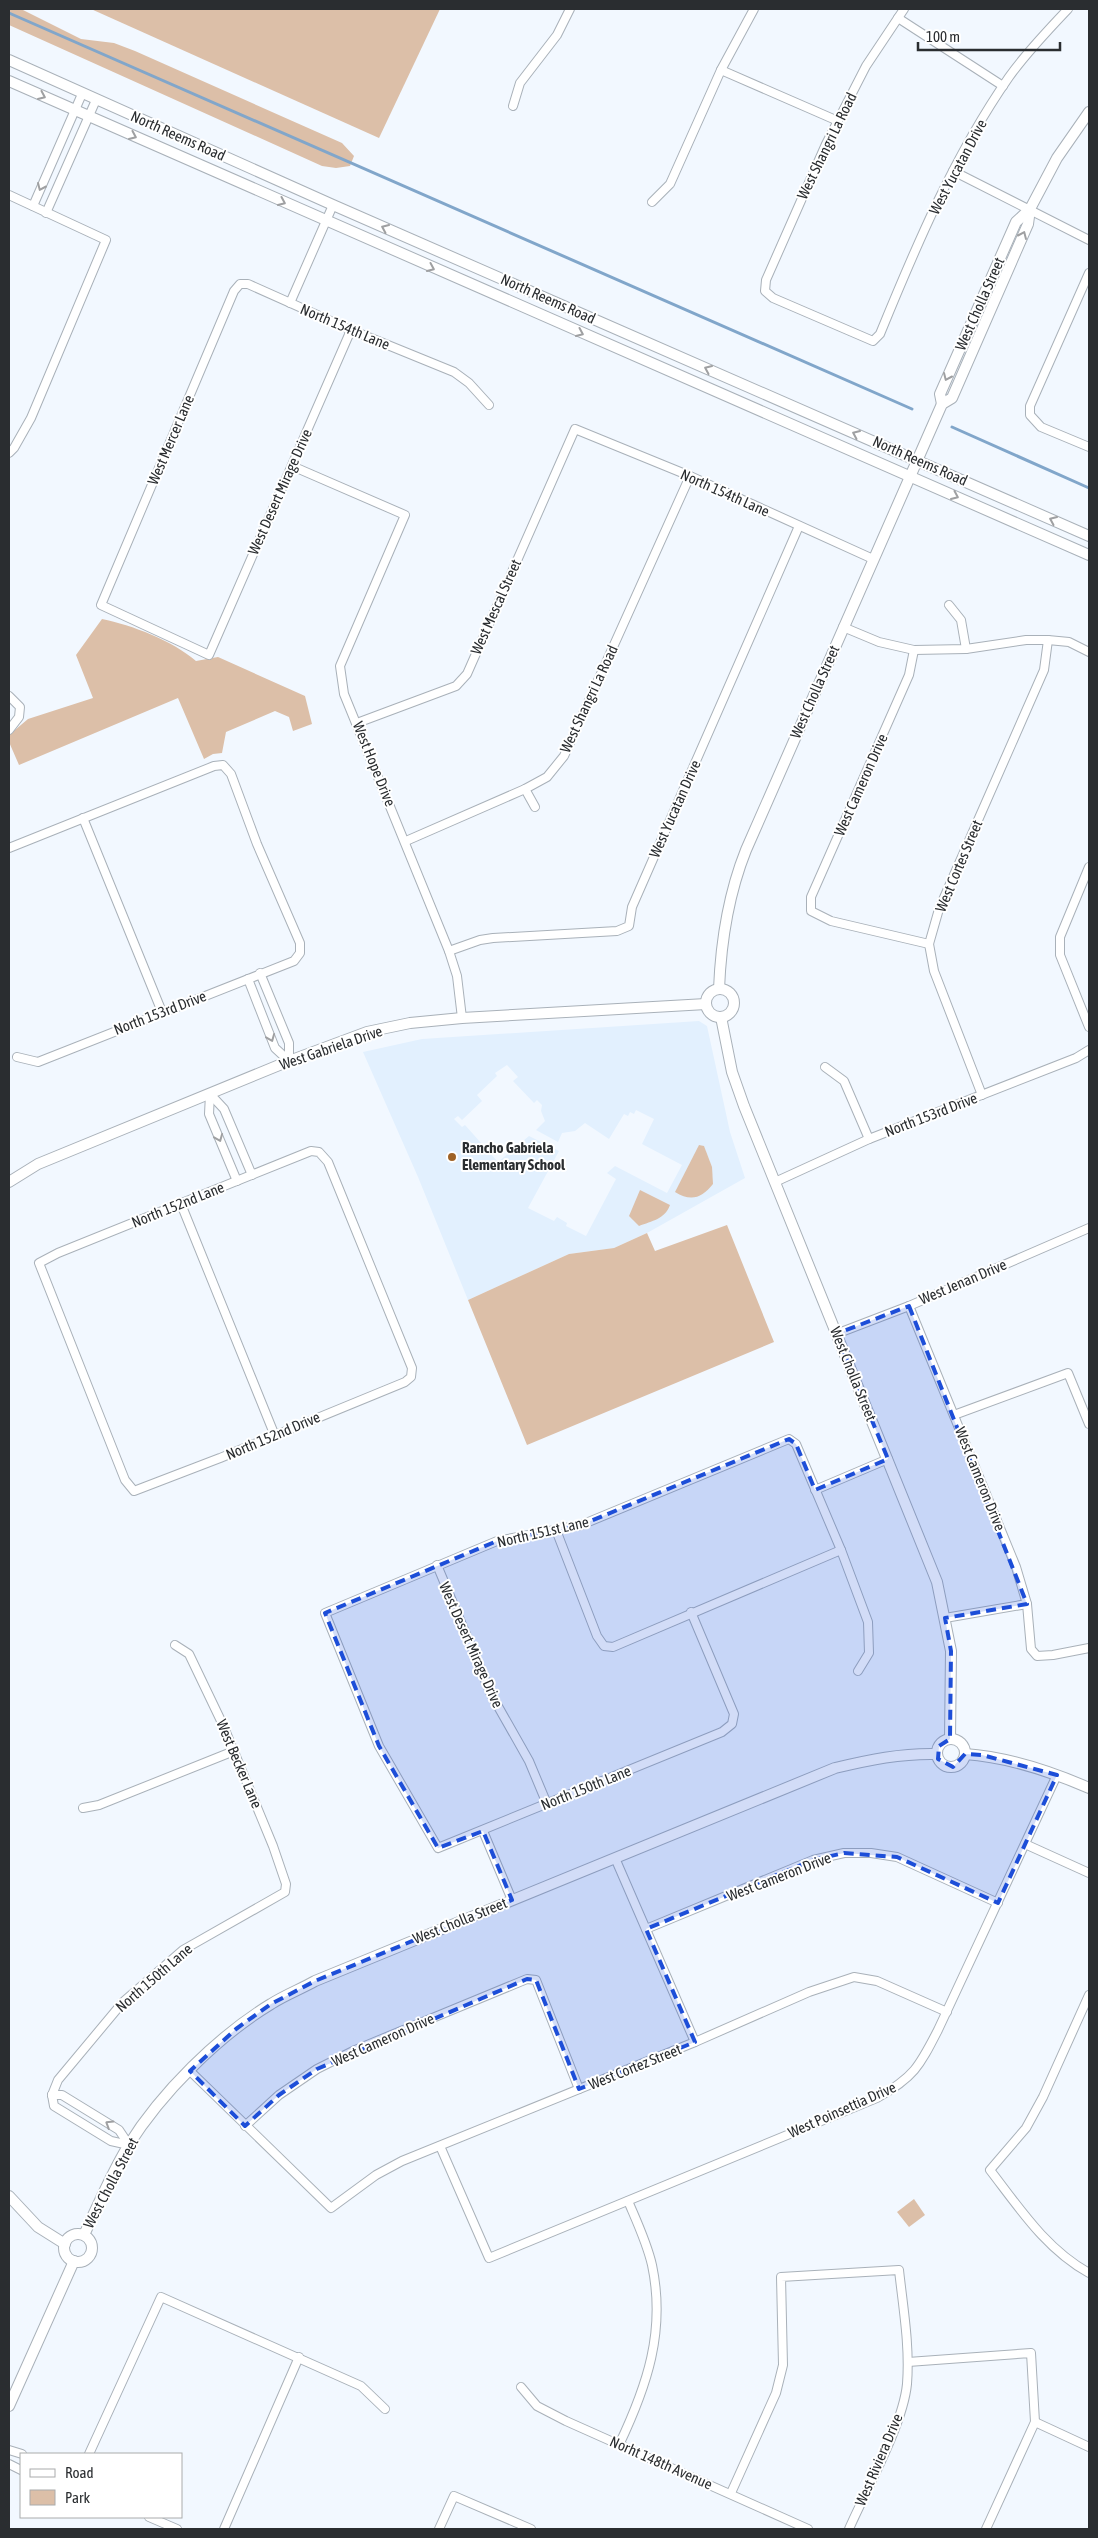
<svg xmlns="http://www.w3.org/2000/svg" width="1098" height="2538" font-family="'Asap Condensed',sans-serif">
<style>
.built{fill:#e2f0fe;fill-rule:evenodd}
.green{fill:#dcbfa8}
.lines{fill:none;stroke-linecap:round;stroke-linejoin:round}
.stream{stroke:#81a6ca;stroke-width:3}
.street-casing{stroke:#a9b1b9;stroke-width:10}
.secondary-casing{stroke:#a9b1b9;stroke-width:12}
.street{stroke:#fff;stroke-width:8}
.secondary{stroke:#fff;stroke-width:10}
.oneway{stroke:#9fa0a2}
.marked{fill:#1d4ed8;fill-opacity:0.2;stroke:#1d4ed8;stroke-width:4;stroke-dasharray:10 6;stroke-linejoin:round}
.poi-dot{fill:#9f6226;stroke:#fff;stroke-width:2}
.labels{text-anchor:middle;stroke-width:4;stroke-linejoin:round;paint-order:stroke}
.street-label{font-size:15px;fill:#2a2d30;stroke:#fff}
.poi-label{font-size:15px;font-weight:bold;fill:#2a2d30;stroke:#fff;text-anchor:start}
</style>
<rect width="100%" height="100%" fill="#f2f8ff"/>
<path class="built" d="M 699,1021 L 707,1026 L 730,1132 L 745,1178 L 647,1233 L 614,1248 L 569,1254 L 468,1300 L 418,1177 L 363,1052 L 422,1039 ZM 507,1065 L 518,1077 L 513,1081 L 534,1103 L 537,1100 L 542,1105 L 541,1111 L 545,1121 L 536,1130 L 558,1142 L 562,1133 L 575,1131 L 585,1123 L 609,1139 L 624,1114 L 628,1116 L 630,1112 L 634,1114 L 636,1110 L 654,1119 L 642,1144 L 682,1165 L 667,1193 L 615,1166 L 607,1173 L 616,1179 L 586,1236 L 566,1226 L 567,1223 L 557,1217 L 554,1221 L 528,1208 L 559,1151 L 529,1136 L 498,1162 L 465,1125 L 462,1127 L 454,1119 L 458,1116 L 462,1120 L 482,1101 L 477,1095 L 497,1076 L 495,1073 Z"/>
<g class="green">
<polygon points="9,9 21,9 81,39 114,43 135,51 342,143 354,156 350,166 336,168 322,166 9,25"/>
<polygon points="91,9 440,9 379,138"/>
<path d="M 102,619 C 132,625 173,641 196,661 L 218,657 L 305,696 L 312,724 L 293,731 L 289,717 L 275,711 L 226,732 L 222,753 L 213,754 L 204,759 L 178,698 L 19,765 L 9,742 L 9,735 L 28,719 L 93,698 L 76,655 Z"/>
<path d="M 699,1145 L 704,1146 L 712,1167 L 713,1184 C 702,1198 691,1202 675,1192 Z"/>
<path d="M 640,1190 L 670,1205 C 665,1219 652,1221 639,1226 L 629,1216 Z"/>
<polygon points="727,1225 774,1342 527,1445 468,1300 569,1254 614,1248 647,1233 655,1251"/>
<polygon points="914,2199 925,2215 909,2227 897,2212"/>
</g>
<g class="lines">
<g class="stream">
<polyline points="9,13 912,409"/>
<polyline points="952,427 1089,488"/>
</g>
<defs>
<g id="street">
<path d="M 904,9 L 866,66 L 826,144 L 766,280 L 765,291 L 773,298 L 873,341 L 880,334 C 916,246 954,156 1009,77 C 1026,53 1048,30 1068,9"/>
<polyline points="898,18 1003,86"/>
<polyline points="721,70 838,121"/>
<polyline points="513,106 520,83 557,35 570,9"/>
<polyline points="953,171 1089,240"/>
<polyline points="9,195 106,240 31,418 14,448 9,453"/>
<polyline points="652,202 670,184 721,70 754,9"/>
<polyline points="33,206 82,94"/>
<polyline points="46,213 96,100"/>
<polyline points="1089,273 1030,406 1030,415 1041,427 1089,447"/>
<polyline points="290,303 333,205"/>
<polyline points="351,330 209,655 101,605 234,291 240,284 248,284 351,330 454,372 469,383 489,405"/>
<polyline points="292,466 405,515 340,666 344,694 449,951 457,976 462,1018"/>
<polyline points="949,605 961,620 966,649"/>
<polyline points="843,627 879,642 914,650 966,649 1026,640 1048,640 1069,642 1089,652"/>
<polyline points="914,650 909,675 811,897 811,911 831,921 929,944"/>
<polyline points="9,696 20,707 19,717 9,730"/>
<polyline points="357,723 456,686 467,674 575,429 690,476 873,559"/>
<polyline points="525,789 535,807"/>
<polyline points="83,818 162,1012"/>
<polyline points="406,841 525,789 547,777 564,756 690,476"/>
<polyline points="9,848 214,766 223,765 231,774 257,844 300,943 300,953 294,961 38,1062 17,1057"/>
<polyline points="1089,867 1060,937 1060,955 1089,1027"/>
<polyline points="449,951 480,940 493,938 617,931 629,926 632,907 799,526"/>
<polyline points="260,973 289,1043 289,1061"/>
<polyline points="248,979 275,1048 289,1061"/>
<polyline points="825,1067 844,1081 869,1139"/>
<polyline points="210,1094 209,1114 237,1181"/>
<polyline points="210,1094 224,1109 252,1175"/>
<polyline points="982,1095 934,971 929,944 939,909 1044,670 1048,640"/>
<polygon points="311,1151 319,1152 328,1162 412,1368 411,1377 405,1382 220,1458 134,1491 125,1480 39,1263 58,1253"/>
<polyline points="775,1182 869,1139 1076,1058 1089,1050"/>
<polyline points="181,1204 275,1436"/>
<polyline points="909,1306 1016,1567 1027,1604 1031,1649 1037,1656 1053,1655 1089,1648"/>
<polyline points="836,1334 909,1306 1089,1228"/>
<polyline points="954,1415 1068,1373 1089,1424"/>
<polyline points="815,1490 888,1459"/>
<polyline points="556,1530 597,1636 604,1646 613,1647 841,1550"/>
<polyline points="437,1565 491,1694 529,1761 547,1804"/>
<polyline points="691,1612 734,1714 732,1724 722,1732 438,1848 379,1746 325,1613 497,1541 581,1525 789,1439 796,1444 841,1550 868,1622 869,1653 858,1671"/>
<polyline points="945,1618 1027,1604"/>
<polyline points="83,1808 99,1805 234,1751"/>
<polyline points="483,1831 512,1900"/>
<polyline points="1025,1844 1089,1873"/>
<polyline points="615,1858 695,2042"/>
<polyline points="646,1929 813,1860 844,1853 871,1853 897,1857 998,1903"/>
<path d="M 1089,1995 L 1043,2097 L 1026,2128 L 990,2170 C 1020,2209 1046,2249 1089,2273"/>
<polyline points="190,2071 331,2208 376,2175 402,2161 695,2042 809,1992 854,1977 877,1981 947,2012"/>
<polyline points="52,2095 58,2080 123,2002 183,1950 285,1892 286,1884 273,1846 223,1725 189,1654 175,1645"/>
<polyline points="52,2095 54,2106 111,2141 129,2145"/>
<polyline points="52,2095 62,2095 119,2130 129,2145"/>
<polyline points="245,2126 279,2095 317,2069 355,2050 527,1979 536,1980 579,2089"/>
<path d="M 440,2146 L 489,2258 L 877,2098 C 914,2077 919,2067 938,2030 L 1057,1775"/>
<polyline points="908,2362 1031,2353 1035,2422 986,2529"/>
<polyline points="521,2387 537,2406 566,2421 808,2529"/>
<polyline points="1035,2422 1089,2447"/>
<path d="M 619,2445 C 647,2386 666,2331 652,2265 C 647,2243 637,2222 628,2201"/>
<polyline points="9,2450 22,2454"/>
<polyline points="89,2454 161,2297 361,2386 385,2409"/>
<polyline points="9,2464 21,2470"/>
<path d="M 731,2493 L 776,2393 L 783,2365 L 781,2277 L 899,2270 C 903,2307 910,2346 907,2384 C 903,2425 866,2490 849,2529"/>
<polyline points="149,2517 177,2529"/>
<polyline points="224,2529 299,2357"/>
<polyline points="439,2529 454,2496 531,2529"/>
</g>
<g id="secondary">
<polyline points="9,60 333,205 1089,536"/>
<polyline points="9,81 1089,555"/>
<polyline points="942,404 940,394 1016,222 1030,209 1057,158 1089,112"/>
<path d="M 719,989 C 721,940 728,895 746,850 L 942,404 L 952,398 L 1028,224 L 1030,209"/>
<circle cx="720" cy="1003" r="14"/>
<polyline points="721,1017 732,1072 744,1106 937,1582 951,1651 950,1739"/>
<polyline points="9,1182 38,1164 289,1061 367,1032 410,1023 462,1018 706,1004"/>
<circle cx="951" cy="1753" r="14"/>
<path d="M 965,1754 C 1008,1757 1050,1771 1089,1788"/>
<polyline points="9,2196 38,2227 65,2244"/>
<circle cx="78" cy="2248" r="14"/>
<path d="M 84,2235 C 98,2205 111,2174 128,2146 C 161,2093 218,2036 271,2004 C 285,1995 301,1989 315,1981 L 835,1768 C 869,1760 901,1753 937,1754"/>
<polyline points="9,2406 74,2261"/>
</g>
</defs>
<use href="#street" class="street-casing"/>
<use href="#secondary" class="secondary-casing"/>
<use href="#street" class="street"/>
<use href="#secondary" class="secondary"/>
</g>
<defs><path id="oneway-chevron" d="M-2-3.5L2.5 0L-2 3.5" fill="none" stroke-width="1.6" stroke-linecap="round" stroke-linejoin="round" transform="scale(1.25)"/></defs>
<g class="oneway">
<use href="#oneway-chevron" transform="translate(42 96) rotate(24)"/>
<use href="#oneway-chevron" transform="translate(133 136) rotate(24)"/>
<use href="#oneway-chevron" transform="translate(41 187) rotate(114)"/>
<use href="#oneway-chevron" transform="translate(282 202) rotate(24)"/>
<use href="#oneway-chevron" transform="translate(385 228) rotate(-156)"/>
<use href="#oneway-chevron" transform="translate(1023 235) rotate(-66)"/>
<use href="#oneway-chevron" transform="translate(431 268) rotate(24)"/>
<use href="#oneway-chevron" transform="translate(580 333) rotate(24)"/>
<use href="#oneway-chevron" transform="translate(708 369) rotate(-156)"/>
<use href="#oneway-chevron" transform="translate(947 377) rotate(114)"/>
<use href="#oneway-chevron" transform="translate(856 434) rotate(-156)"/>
<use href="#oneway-chevron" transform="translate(955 496) rotate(24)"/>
<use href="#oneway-chevron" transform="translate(1053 520) rotate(-156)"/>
<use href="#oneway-chevron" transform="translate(271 1038) rotate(68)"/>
<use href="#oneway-chevron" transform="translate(219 1138) rotate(68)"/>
<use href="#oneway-chevron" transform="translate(109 2124) rotate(-148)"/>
</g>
<path class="marked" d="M 909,1306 L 1027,1604 L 945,1618 L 951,1651 L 950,1739 L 939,1746 L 938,1759 L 953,1767 L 965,1754 L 982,1755 L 1057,1775 L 998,1903 L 897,1857 L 844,1853 L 813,1860 L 646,1929 L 695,2042 L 579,2089 L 536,1980 L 527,1979 L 317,2069 L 279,2095 L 245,2126 L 190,2071 L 236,2029 L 271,2004 L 315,1981 L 512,1900 L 483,1831 L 438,1848 L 379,1746 L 325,1613 L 497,1541 L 581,1525 L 789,1439 L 796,1444 L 815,1490 L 888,1459 L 836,1334 Z"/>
<circle class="poi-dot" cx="452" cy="1157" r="5"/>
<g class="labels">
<g class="street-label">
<text transform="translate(178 136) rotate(24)" y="5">North Reems Road</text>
<text transform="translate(827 146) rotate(-64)" y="5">West Shangri La Road</text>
<text transform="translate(958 167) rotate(-62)" y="5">West Yucatan Drive</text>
<text transform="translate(548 299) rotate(24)" y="5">North Reems Road</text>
<text transform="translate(980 304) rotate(-66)" y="5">West Cholla Street</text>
<text transform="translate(345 327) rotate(23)" y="5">North 154th Lane</text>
<text transform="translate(171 440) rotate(-67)" y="5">West Mercer Lane</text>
<text transform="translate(920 461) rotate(24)" y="5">North Reems Road</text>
<text transform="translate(280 492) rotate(-66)" y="5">West Desert Mirage Drive</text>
<text transform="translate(725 493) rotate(24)" y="5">North 154th Lane</text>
<text transform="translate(496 607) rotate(-66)" y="5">West Mescal Street</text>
<text transform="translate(815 692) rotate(-66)" y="5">West Cholla Street</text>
<text transform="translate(589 699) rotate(-65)" y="5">West Shangri La Road</text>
<text transform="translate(374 764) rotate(68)" y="5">West Hope Drive</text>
<text transform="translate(861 785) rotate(-66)" y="5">West Cameron Drive</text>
<text transform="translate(675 809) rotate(-66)" y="5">West Yucatan Drive</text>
<text transform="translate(959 866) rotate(-67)" y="5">West Cortes Street</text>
<text transform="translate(160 1013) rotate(-21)" y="5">North 153rd Drive</text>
<text transform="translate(331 1048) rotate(-19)" y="5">West Gabriela Drive</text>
<text transform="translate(931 1115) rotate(-21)" y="5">North 153rd Drive</text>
<text transform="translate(178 1205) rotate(-22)" y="5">North 152nd Lane</text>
<text transform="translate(963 1282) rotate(-23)" y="5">West Jenan Drive</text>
<text transform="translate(853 1374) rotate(68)" y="5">West Cholla Street</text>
<text transform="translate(273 1436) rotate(-23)" y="5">North 152nd Drive</text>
<text transform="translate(980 1479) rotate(68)" y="5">West Cameron Drive</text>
<text transform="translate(543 1532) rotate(-13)" y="5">North 151st Lane</text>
<text transform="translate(471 1645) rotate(66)" y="5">West Desert Mirage Drive</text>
<text transform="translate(239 1764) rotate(67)" y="5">West Becker Lane</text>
<text transform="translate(586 1788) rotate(-22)" y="5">North 150th Lane</text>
<text transform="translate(779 1877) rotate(-21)" y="5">West Cameron Drive</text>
<text transform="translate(460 1921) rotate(-22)" y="5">West Cholla Street</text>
<text transform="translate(154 1978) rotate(-41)" y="5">North 150th Lane</text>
<text transform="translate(383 2040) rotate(-24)" y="5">West Cameron Drive</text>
<text transform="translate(635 2067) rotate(-22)" y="5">West Cortez Street</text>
<text transform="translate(842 2110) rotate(-24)" y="5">West Poinsettia Drive</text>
<text transform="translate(111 2183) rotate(-62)" y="5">West Cholla Street</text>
<text transform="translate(879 2460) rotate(-67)" y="5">West Riviera Drive</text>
<text transform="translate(661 2463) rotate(24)" y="5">Norht 148th Avenue</text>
</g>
<g class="poi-label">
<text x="462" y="1153">Rancho Gabriela<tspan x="462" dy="17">Elementary School</tspan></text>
</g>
</g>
<rect width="1098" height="2538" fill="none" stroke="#2a2d30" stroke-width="20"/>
<rect x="20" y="2453" width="162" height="65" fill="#ffffff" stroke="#aaabac"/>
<rect x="30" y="2469" width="25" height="8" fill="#ffffff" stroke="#aaabac"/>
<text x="65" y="2478" font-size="15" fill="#2a2d30">Road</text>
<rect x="30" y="2490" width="25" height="15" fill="#dcbfa8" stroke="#aaabac"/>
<text x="65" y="2503" font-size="15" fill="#2a2d30">Park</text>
<path d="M918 42v8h142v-8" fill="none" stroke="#2a2d30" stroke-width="2.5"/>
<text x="926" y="42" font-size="15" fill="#2a2d30" stroke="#ffffff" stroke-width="4" paint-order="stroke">100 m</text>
</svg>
